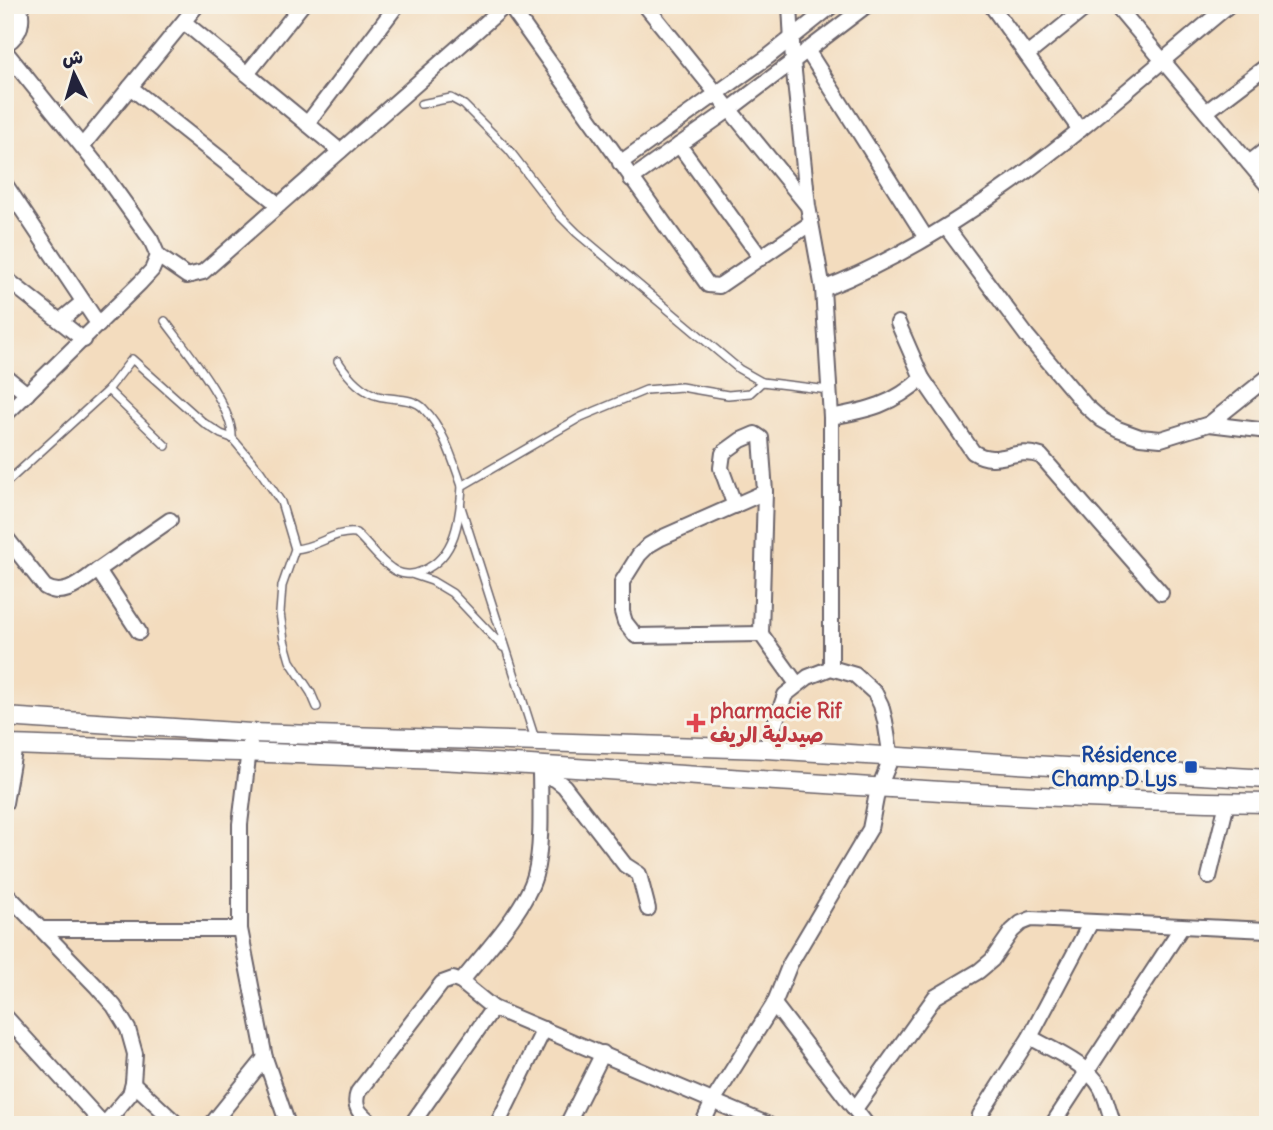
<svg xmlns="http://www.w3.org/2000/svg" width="1273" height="1130" font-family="Delius,'Playpen Sans Arabic',sans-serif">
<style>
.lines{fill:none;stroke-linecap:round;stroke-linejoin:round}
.service-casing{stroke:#6b6369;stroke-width:10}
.minor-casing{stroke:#6b6369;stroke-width:18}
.tertiary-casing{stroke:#6b6369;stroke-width:21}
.secondary-casing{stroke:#6b6369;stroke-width:23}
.service{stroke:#fff;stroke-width:7}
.minor{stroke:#fff;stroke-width:14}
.tertiary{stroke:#fff;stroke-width:18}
.secondary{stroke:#fff;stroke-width:19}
.health-dot{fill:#e0444e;stroke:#f7f3e8;stroke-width:2.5}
.transit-dot{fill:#1a4fb4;stroke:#f7f3e8;stroke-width:2.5}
.labels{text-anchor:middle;stroke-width:6;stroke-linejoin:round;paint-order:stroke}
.health-label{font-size:21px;font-weight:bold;fill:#be3a42;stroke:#f7f3e8;text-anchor:start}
.transit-label{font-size:21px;font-weight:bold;fill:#164399;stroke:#f7f3e8;text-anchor:end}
</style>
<rect width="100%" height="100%" fill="#f7f3e8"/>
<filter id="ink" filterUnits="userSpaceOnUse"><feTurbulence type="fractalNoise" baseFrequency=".0143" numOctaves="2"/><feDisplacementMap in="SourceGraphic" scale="14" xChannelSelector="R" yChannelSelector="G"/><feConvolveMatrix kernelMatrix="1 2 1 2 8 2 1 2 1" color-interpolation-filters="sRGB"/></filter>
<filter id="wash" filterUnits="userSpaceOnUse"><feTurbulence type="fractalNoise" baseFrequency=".00686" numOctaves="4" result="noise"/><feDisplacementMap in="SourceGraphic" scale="28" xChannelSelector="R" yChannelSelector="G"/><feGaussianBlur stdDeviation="1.57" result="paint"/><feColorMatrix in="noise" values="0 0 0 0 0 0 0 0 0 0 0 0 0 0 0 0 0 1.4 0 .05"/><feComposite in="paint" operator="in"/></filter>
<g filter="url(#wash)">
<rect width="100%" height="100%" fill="#f3dcbe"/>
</g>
<g filter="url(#ink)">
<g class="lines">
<defs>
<g id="service">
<polyline points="421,104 451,98 464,105 509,150 560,216 577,233 739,369 762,382 829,390"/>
<path d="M 165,321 C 184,347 234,407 232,438"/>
<path d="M 338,361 C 347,375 360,391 378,396 C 392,400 414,397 424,409 C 444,429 453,461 462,486"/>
<polyline points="108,390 166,446"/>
<polyline points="5,484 108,390 132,359 204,423 221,434 232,438 260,471 281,502 295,549 282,586 280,613 284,640 290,661 311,693 317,707"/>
<polyline points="461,507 535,739"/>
<path d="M 295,549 C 317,548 334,530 356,533 C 368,544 378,559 391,568 C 400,575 412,576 422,571 C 456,557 460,518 462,486 L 581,417 L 646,390 L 681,387 L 728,395 L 750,393 L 762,382"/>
<polyline points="414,575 432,581 452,593 503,647"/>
</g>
<g id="minor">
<polyline points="509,5 708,285 719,286 811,223"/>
<polyline points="645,5 807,205"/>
<polyline points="790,5 793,62 808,206 823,289 831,417 831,668"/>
<polyline points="991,5 1080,130"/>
<polyline points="1116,5 1268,186"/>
<polyline points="184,22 340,151"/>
<polyline points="807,50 926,238"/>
<polyline points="5,51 101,170 151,240 158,256 152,270 140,283 5,415"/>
<polyline points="1027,55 1089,5"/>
<polyline points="247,74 302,5"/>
<polyline points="130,87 279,205"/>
<polyline points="1206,112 1268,65"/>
<polyline points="307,124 397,5"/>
<polyline points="83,145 197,5"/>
<polyline points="679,145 761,258"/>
<polyline points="620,163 769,56 833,5"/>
<polyline points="1249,163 1268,148"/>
<polyline points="631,179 729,110 867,5"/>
<polyline points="5,184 99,325"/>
<polyline points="946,227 1027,336 1085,405 1102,420 1118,429 1140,437 1161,439 1209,424 1268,431"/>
<polyline points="158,256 187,276 203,272 506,5"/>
<polyline points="5,278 84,340"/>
<path d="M 823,289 C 979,228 1102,110 1229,5"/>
<polyline points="60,321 83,302"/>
<path d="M 898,323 L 922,378 L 973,452 C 999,468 1013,446 1041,456 L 1161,593"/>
<polyline points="5,376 27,394"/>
<path d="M 831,417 C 868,410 893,405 922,378"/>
<polyline points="1209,424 1268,377"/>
<polyline points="735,506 721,468 723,453 741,440 755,434 761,438 765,492 761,634 797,684"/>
<path d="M 5,536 L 45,587 C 65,599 82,581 98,570 L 139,632"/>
<polyline points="98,570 170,520"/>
<polyline points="761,634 636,636 625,622 622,612 622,582 639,555 649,545 661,538 765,492"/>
<polyline points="251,733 240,824 240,929 265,1058 288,1125"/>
<polyline points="540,774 555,779 564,786 625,865 639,874 648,909"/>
<polyline points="5,803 15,745"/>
<polyline points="1209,877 1227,803"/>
<polyline points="5,892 97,987 114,1006 128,1029 135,1054 133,1083 130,1094 104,1125"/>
<polyline points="41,929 240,929"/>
<path d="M 461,982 C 484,953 526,909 535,875 C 543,845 540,798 540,766"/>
<polyline points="774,1004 867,1125"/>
<polyline points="5,1016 104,1125"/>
<path d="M 1030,1037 C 1052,1050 1088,1064 1101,1088 C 1107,1099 1109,1113 1114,1125"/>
<polyline points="133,1083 178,1125"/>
<polyline points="855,1109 935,997 979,971 992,960 1012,931 1021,923 1031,919 1268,930"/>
<polyline points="211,1125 265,1058"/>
<path d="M 374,1125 C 362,1115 352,1109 358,1092 L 442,983 L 453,979 L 461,982 L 493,1008 L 769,1125"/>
<polyline points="411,1125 493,1008"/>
<polyline points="497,1125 544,1029"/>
<polyline points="567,1125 603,1053"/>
<polyline points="702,1125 713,1101 774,1004 790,964 870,829 877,793 891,758 885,721 881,705 875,693 855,675 831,668 808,677 785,695 766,749"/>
<polyline points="978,1125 980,1115 1030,1037 1091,922"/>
<polyline points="1052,1125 1181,928"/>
</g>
<g id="tertiary">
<polyline points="5,717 251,733 766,749 1268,779"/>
<path d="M 5,745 C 185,750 365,755 545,766 C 785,781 1026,800 1268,803"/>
</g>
<path id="secondary" d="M 5,42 C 19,32 21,21 17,5"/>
</defs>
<use href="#service" class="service-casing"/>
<use href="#minor" class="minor-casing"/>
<use href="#tertiary" class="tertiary-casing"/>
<use href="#secondary" class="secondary-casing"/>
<use href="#service" class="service"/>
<use href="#minor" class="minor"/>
<use href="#tertiary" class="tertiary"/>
<use href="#secondary" class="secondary"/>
</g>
</g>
<path class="health-dot" d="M692.5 712.5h7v7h7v7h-7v7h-7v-7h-7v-7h7z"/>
<rect class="transit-dot" x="1184" y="760" width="14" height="14" rx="3.5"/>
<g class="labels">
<g class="health-label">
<text x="710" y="718">pharmacie Rif<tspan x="710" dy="24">صيدلية الريف</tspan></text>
</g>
<g class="transit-label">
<text x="1177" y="762">Résidence<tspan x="1177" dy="24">Champ D Lys</tspan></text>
</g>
</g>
<rect width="1273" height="1130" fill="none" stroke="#f7f3e8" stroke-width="28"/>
<g transform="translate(74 74) rotate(355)" stroke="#f7f3e8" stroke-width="5" paint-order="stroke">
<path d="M0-5L12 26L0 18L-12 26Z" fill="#22223b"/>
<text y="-10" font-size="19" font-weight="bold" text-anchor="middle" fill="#22223b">ش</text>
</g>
</svg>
